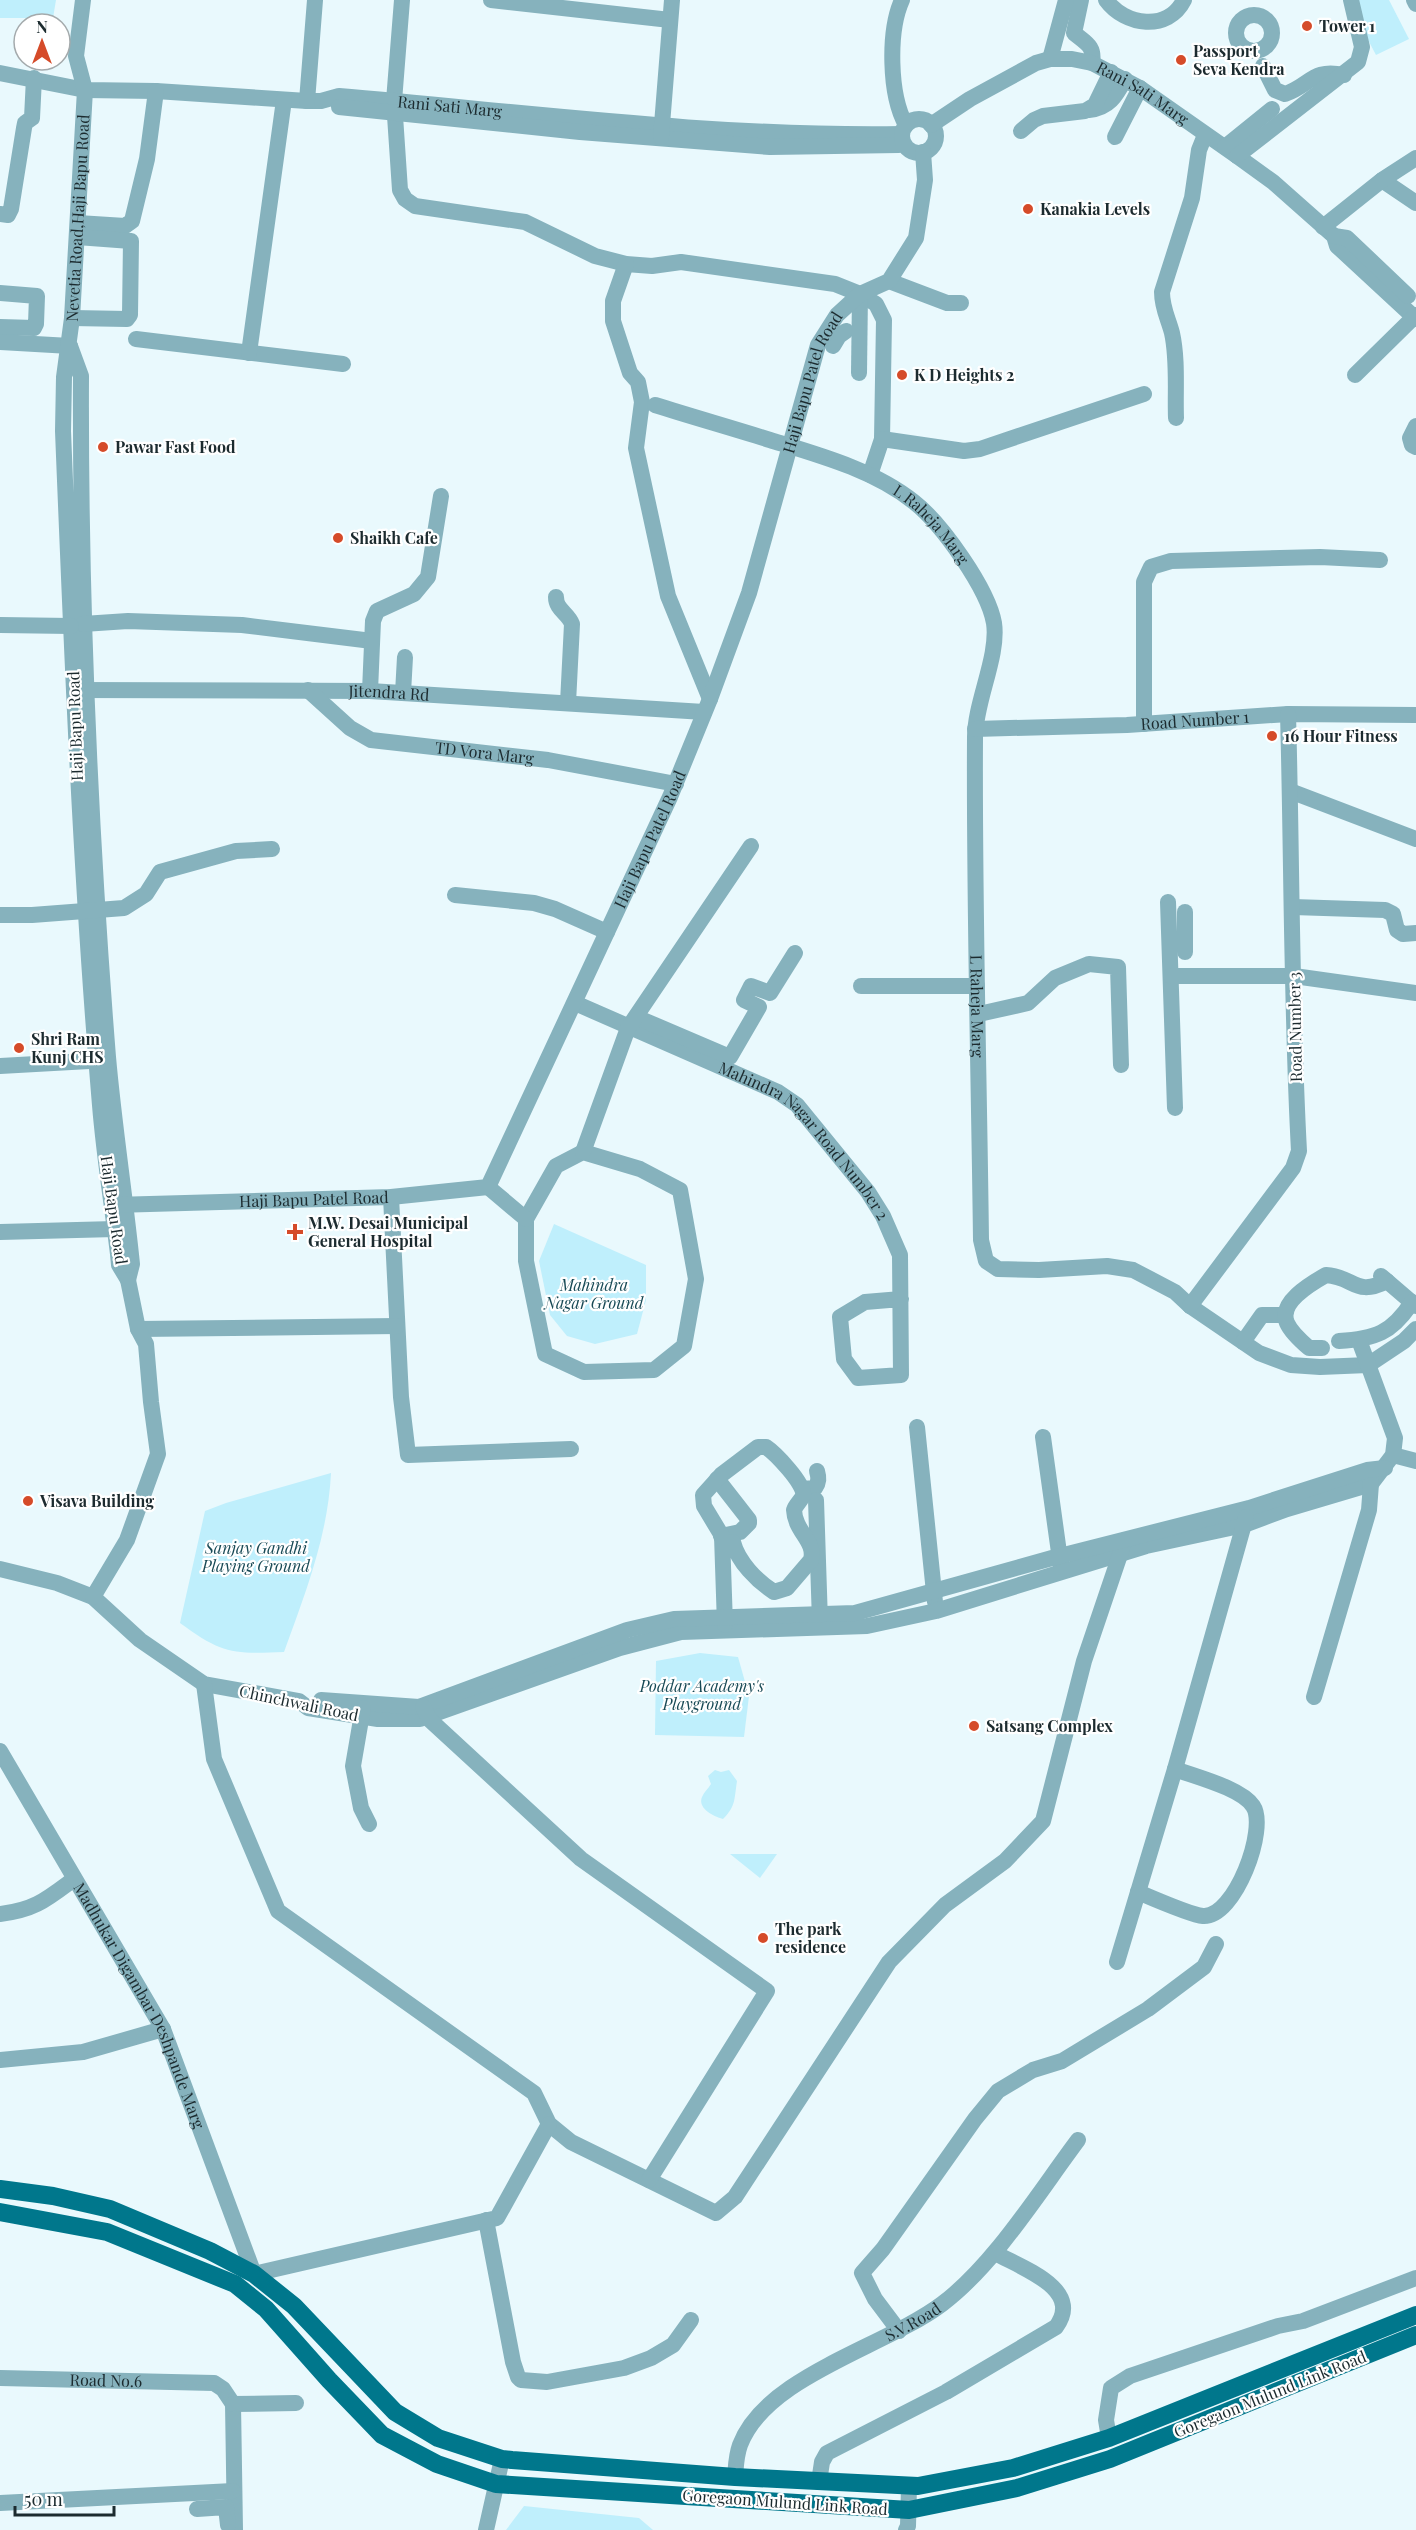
<svg xmlns="http://www.w3.org/2000/svg" width="1416" height="2530" font-family="'Playfair Display',serif">
<style>
.green{fill:#bfeffc}
.lines{fill:none;stroke-linecap:round;stroke-linejoin:round}
.minor{stroke:#86b2bd;stroke-width:16}
.major{stroke:#00778c;stroke-width:18}
.poi-dot{fill:#d54b29;stroke:#fff;stroke-width:2}
.labels{text-anchor:middle;stroke-width:4.5;stroke-linejoin:round;paint-order:stroke}
.poi-label{font-size:16px;font-weight:bold;fill:#1c2b2f;stroke:#fff;text-anchor:start}
.street-label{font-size:16px;fill:#1c2b2f;stroke:#fff}
.park-label{font-size:16px;font-style:italic;fill:#174955;stroke:#fff}
</style>
<rect width="100%" height="100%" fill="#e9f9fd"/>
<g class="green">
<polygon points="0,0 56,0 53,18 0,18"/>
<polygon points="1347,0 1389,0 1409,39 1376,55"/>
<polygon points="554,1224 646,1265 646,1300 637,1334 595,1344 567,1336 550,1315 539,1261"/>
<path d="M 331,1473 C 328,1536 305,1594 284,1652 C 233,1654 222,1654 180,1623 L 205,1511 L 226,1503 Z"/>
<polygon points="700,1653 738,1657 749,1696 744,1737 655,1735 656,1661"/>
<path d="M 715,1770 L 721,1772 L 729,1770 L 737,1781 C 734,1800 736,1806 723,1819 C 715,1817 697,1809 702,1797 C 704,1792 708,1789 711,1784 L 708,1776 Z"/>
<polygon points="730,1854 777,1854 760,1878"/>
<polygon points="524,2506 639,2518 653,2530 506,2530"/>
</g>
<g class="lines">
<g class="minor">
<polyline points="402,0 394,101 400,190 405,199 415,206 525,222 595,256 626,264 652,266 681,262 835,284 860,294 876,304 884,320 882,439 870,475"/>
<polyline points="491,0 670,20"/>
<path d="M 902,0 C 888,31 889,95 906,125"/>
<path d="M 1081,0 L 1074,33 C 1086,43 1095,46 1092,63"/>
<path d="M 1106,0 C 1125,26 1168,32 1184,0"/>
<polyline points="1414,0 1416,4"/>
<circle cx="1254" cy="33" r="18"/>
<polyline points="1050,59 1066,0"/>
<path d="M 1263,66 L 1275,90 L 1285,94 C 1311,85 1312,68 1344,75"/>
<path id="s1" d="M 0,73 L 85,90 L 156,91 L 307,101 L 321,101 L 339,96 C 526,112 713,137 902,134"/>
<polyline points="307,101 315,0"/>
<polyline points="339,107 580,132 770,147 899,145"/>
<path d="M 1089,110 C 1109,108 1116,96 1125,79"/>
<circle cx="919" cy="136" r="17"/>
<path id="s2" d="M 931,125 L 970,99 L 1036,63 L 1050,59 L 1072,59 L 1092,63 L 1140,88 L 1237,156 L 1273,182 L 1334,236 L 1337,246 L 1416,319"/>
<polyline points="1021,131 1034,120 1043,116 1085,111 1095,105 1111,72"/>
<polyline points="661,137 672,0"/>
<polyline points="1115,137 1140,88"/>
<polyline points="1225,147 1272,109"/>
<polyline points="1237,156 1358,62 1362,47 1351,0"/>
<polyline points="1382,180 1416,203"/>
<polyline points="0,214 8,215 11,209 24,128 25,123 32,118 34,78"/>
<polyline points="78,223 125,226 132,221 147,159 156,91"/>
<polyline points="1323,227 1382,180 1416,158"/>
<polyline points="1334,236 1347,238 1408,296"/>
<polyline points="626,264 613,301 613,321 630,373 638,382 642,402 636,448 668,596 710,699"/>
<polyline points="889,281 947,303 961,303"/>
<polyline points="0,293 37,296 36,324 34,328 0,327"/>
<polyline points="72,318 127,319 130,315 131,241 77,237"/>
<polyline points="136,339 343,364"/>
<polyline points="0,342 70,346"/>
<path id="s3" d="M 70,346 L 81,376 C 80,603 90,830 108,1057 C 114,1126 125,1195 132,1264 L 128,1280 L 119,1265 L 118,1254 C 112,1204 104,1155 100,1105 C 81,881 72,656 63,431 L 64,377 L 72,318 L 85,90 L 76,56 L 83,0"/>
<polyline points="833,346 839,336 846,331"/>
<polyline points="249,353 284,100"/>
<polyline points="859,373 860,294"/>
<polyline points="1355,375 1416,315"/>
<path id="s4" d="M 655,405 C 693,417 732,428 770,440 C 819,455 874,470 914,502 C 942,524 988,589 994,623 C 999,656 975,702 975,737 C 974,905 979,1073 981,1240 L 986,1261 L 998,1269 L 1039,1270 L 1107,1266 L 1133,1270 L 1175,1292 L 1190,1306 L 1259,1353 L 1291,1365 L 1320,1367 L 1368,1365"/>
<path d="M 1176,418 C 1175,391 1178,360 1172,333 C 1168,318 1162,308 1162,292 L 1192,198 L 1199,150 L 1205,135"/>
<polyline points="1416,426 1410,438 1412,445 1416,447"/>
<polyline points="882,439 964,451 980,449 1144,394"/>
<path d="M 556,597 C 556,610 568,613 572,624 L 568,703"/>
<polyline points="83,624 128,621 242,625 372,641"/>
<polyline points="0,625 71,626"/>
<path id="s5" d="M 74,690 L 370,691 L 704,712"/>
<path id="s6" d="M 308,690 L 350,728 L 371,740 L 548,760 L 676,784"/>
<polyline points="370,691 373,621 377,611 414,594 428,577 441,496"/>
<polyline points="403,693 405,657"/>
<polyline points="1144,724 1144,582 1151,567 1171,561 1320,557 1380,560"/>
<path id="s7" d="M 975,729 L 1127,725 L 1288,714 L 1416,715"/>
<polyline points="1290,791 1416,839"/>
<polyline points="455,895 534,903 555,909 607,932"/>
<polyline points="1168,902 1175,1108"/>
<polyline points="1293,907 1385,910 1393,914 1397,930 1403,934 1416,933"/>
<polyline points="1185,912 1185,952"/>
<polyline points="0,915 32,915 124,908 146,894 160,872 236,851 272,849"/>
<polyline points="1171,976 1294,976 1416,993"/>
<polyline points="861,986 977,986"/>
<path id="s8" d="M 575,1003 L 778,1092 L 797,1105 L 868,1192 L 883,1216 L 900,1255 L 901,1375 L 858,1378 L 844,1359 L 840,1317 L 865,1302 L 901,1299"/>
<polyline points="979,1014 1028,1003 1055,978 1089,964 1118,967 1121,1065"/>
<polyline points="636,1017 730,1057 759,1007 744,1000 751,986 770,993 795,953"/>
<polyline points="0,1066 107,1060"/>
<polygon points="583,1152 640,1169 680,1190 696,1279 684,1346 654,1370 584,1372 545,1354 526,1261 526,1219 556,1166"/>
<polyline points="583,1152 628,1028 751,846"/>
<polyline points="488,1187 526,1219"/>
<polyline points="391,1197 401,1397 408,1455 571,1449"/>
<path id="s9" d="M 114,1205 L 391,1197 L 488,1187 L 670,797 L 710,699 L 749,593 L 818,345 L 837,315 L 860,294 L 889,281 L 916,238 L 925,180 L 923,152"/>
<polyline points="0,1232 115,1229"/>
<polyline points="1381,1276 1416,1306"/>
<path d="M 1190,1306 L 1293,1168 L 1299,1151 C 1291,1005 1292,859 1288,714"/>
<polyline points="138,1329 397,1326"/>
<path d="M 1339,1341 C 1375,1339 1392,1333 1412,1302"/>
<polyline points="1243,1342 1262,1315 1284,1315"/>
<path d="M 1322,1348 L 1309,1348 C 1302,1342 1291,1332 1287,1323 C 1278,1303 1310,1284 1326,1275 C 1355,1277 1355,1297 1387,1281"/>
<polyline points="1368,1365 1404,1341 1416,1329"/>
<polyline points="917,1427 935,1602"/>
<polyline points="1043,1437 1061,1567"/>
<polyline points="1393,1455 1416,1461"/>
<polyline points="717,1479 749,1520 749,1523 740,1532 721,1536"/>
<path d="M 803,1489 L 815,1488 C 819,1482 819,1478 817,1471"/>
<polyline points="816,1500 820,1622"/>
<polyline points="0,1569 57,1583 93,1597 140,1640 204,1684 299,1701 308,1708 378,1719 420,1719 620,1648 681,1632 867,1626 936,1611 1146,1546 1244,1525 1287,1509 1371,1484 1393,1455 1395,1438 1359,1340"/>
<polyline points="93,1597 127,1540 158,1454 151,1402 146,1344 138,1329 128,1280"/>
<path d="M 725,1625 L 722,1536 L 704,1506 L 703,1495 L 721,1475 L 758,1447 L 766,1447 C 775,1453 805,1484 803,1495 C 802,1500 796,1504 794,1510 C 795,1532 816,1541 811,1560 L 787,1588 L 774,1592 C 757,1581 738,1562 733,1542"/>
<polyline points="204,1684 214,1759 278,1911 534,2093 549,2124 571,2142 716,2213 735,2197 889,1962 945,1905 1005,1861 1043,1821 1084,1661 1125,1540"/>
<polyline points="1314,1697 1369,1510 1371,1484 1369,1475"/>
<polyline points="321,1700 419,1707 627,1630 674,1619 855,1613 1052,1558 1249,1508 1367,1470 1385,1468"/>
<polyline points="423,1707 430,1720 581,1859 767,1991 649,2180"/>
<polyline points="363,1708 353,1766 361,1808 369,1824"/>
<path id="s10" d="M 0,1751 L 163,2029 L 254,2274 L 497,2218 L 549,2124"/>
<path d="M 1138,1892 C 1152,1898 1191,1915 1203,1916 C 1235,1918 1268,1828 1253,1806 C 1241,1788 1196,1777 1175,1769"/>
<path d="M 0,1914 C 35,1910 47,1899 74,1879"/>
<polyline points="1117,1962 1175,1769 1246,1517"/>
<polyline points="0,2060 83,2052 163,2029"/>
<polyline points="486,2220 513,2362 518,2377 521,2380 547,2382 624,2368 651,2358 673,2345 691,2320"/>
<polyline points="899,2331 875,2299 862,2273 883,2249 975,2119 998,2091 1033,2070 1062,2061 1148,2009 1204,1967 1216,1944"/>
<path id="s11" d="M 0,2378 L 214,2383 L 223,2389 L 233,2404 L 235,2530"/>
<polyline points="233,2404 296,2403"/>
<polyline points="1109,2438 1106,2420 1111,2388 1130,2376 1278,2326 1303,2321 1416,2278"/>
<path id="s12" d="M 735,2477 C 736,2466 736,2456 740,2445 C 766,2376 885,2347 942,2304 C 994,2265 1039,2192 1078,2140"/>
<path d="M 819,2482 L 822,2462 L 827,2453 L 946,2392 L 1056,2327 C 1084,2289 1022,2268 995,2253"/>
<polyline points="0,2503 233,2491"/>
<polyline points="197,2509 226,2507 228,2525"/>
<polyline points="486,2530 502,2459"/>
<polyline points="906,2530 908,2526 909,2486"/>
</g>
<g class="major">
<polyline points="0,2189 53,2196 110,2209 210,2251 254,2274 294,2306 395,2412 438,2438 502,2459 512,2460 735,2477 918,2486 1013,2468 1109,2438 1416,2315"/>
<polyline points="0,2212 107,2232 235,2284 266,2309 329,2380 382,2435 437,2464 496,2484 909,2510 1017,2488 1110,2459 1416,2335"/>
</g>
</g>
<g class="poi-dot">
<circle cx="1307" cy="26" r="6"/>
<circle cx="1181" cy="60" r="6"/>
<circle cx="1028" cy="209" r="6"/>
<circle cx="902" cy="375" r="6"/>
<circle cx="103" cy="447" r="6"/>
<circle cx="338" cy="538" r="6"/>
<circle cx="1272" cy="736" r="6"/>
<circle cx="19" cy="1048" r="6"/>
<path d="M292 1223h6v6h6v6h-6v6h-6v-6h-6v-6h6z"/>
<circle cx="28" cy="1501" r="6"/>
<circle cx="974" cy="1726" r="6"/>
<circle cx="763" cy="1938" r="6"/>
</g>
<g class="labels">
<g class="poi-label">
<text x="1319" y="32">Tower 1</text>
<text x="1193" y="57">Passport<tspan x="1193" dy="18">Seva Kendra</tspan></text>
<text x="1040" y="215">Kanakia Levels</text>
<text x="914" y="381">K D Heights 2</text>
<text x="115" y="453">Pawar Fast Food</text>
<text x="350" y="544">Shaikh Cafe</text>
<text x="1284" y="742">16 Hour Fitness</text>
<text x="31" y="1045">Shri Ram<tspan x="31" dy="18">Kunj CHS</tspan></text>
<text x="308" y="1229">M.W. Desai Municipal<tspan x="308" dy="18">General Hospital</tspan></text>
<text x="40" y="1507">Visava Building</text>
<text x="986" y="1732">Satsang Complex</text>
<text x="775" y="1935">The park<tspan x="775" dy="18">residence</tspan></text>
</g>
<g class="street-label">
<text dy="6" stroke="none"><textPath href="#s2" startOffset="238">Rani Sati Marg</textPath></text>
<text dy="6" stroke="none"><textPath href="#s1" startOffset="453">Rani Sati Marg</textPath></text>
<text dy="6" stroke="none"><textPath href="#s3" startOffset="2006">Nevetia Road,Haji Bapu Road</textPath></text>
<text dy="6" stroke="none"><textPath href="#s9" startOffset="1244">Haji Bapu Patel Road</textPath></text>
<text dy="6" stroke="none"><textPath href="#s4" startOffset="306">L Raheja Marg</textPath></text>
<text dy="6" stroke="none"><textPath href="#s5" startOffset="315">Jitendra Rd</textPath></text>
<text dy="6" stroke="none"><textPath href="#s7" startOffset="220">Road Number 1</textPath></text>
<text transform="translate(75 726) rotate(-92)" y="6">Haji Bapu Road</text>
<text dy="6" stroke="none"><textPath href="#s6" startOffset="195">TD Vora Marg</textPath></text>
<text dy="6" stroke="none"><textPath href="#s9" startOffset="758">Haji Bapu Patel Road</textPath></text>
<text dy="6" stroke="none"><textPath href="#s4" startOffset="810">L Raheja Marg</textPath></text>
<text transform="translate(1295 1027) rotate(-91)" y="6">Road Number 3</text>
<text dy="6" stroke="none"><textPath href="#s8" startOffset="273">Mahindra Nagar Road Number 2</textPath></text>
<text dy="6" stroke="none"><textPath href="#s9" startOffset="200">Haji Bapu Patel Road</textPath></text>
<text transform="translate(114 1210) rotate(82)" y="6">Haji Bapu Road</text>
<text transform="translate(299 1703) rotate(12)" y="6">Chinchwali Road</text>
<text dy="6" stroke="none"><textPath href="#s10" startOffset="291">Madhukar Digambar Deshpande Marg</textPath></text>
<text dy="6" stroke="none"><textPath href="#s12" startOffset="249">S.V.Road</textPath></text>
<text dy="6" stroke="none"><textPath href="#s11" startOffset="106">Road No.6</textPath></text>
<text transform="translate(1270 2394) rotate(-22)" y="6">Goregaon Mulund Link Road</text>
<text transform="translate(785 2502) rotate(4)" y="6">Goregaon Mulund Link Road</text>
</g>
<g class="park-label">
<text x="594" y="1291">Mahindra<tspan x="594" dy="18">Nagar Ground</tspan></text>
<text x="256" y="1554">Sanjay Gandhi<tspan x="256" dy="18">Playing Ground</tspan></text>
<text x="702" y="1692">Poddar Academy's<tspan x="702" dy="18">Playground</tspan></text>
</g>
</g>
<g transform="translate(42 42)"><circle r="28" fill="#ffffff" stroke="#a4aaac" stroke-width="1.5"/>
<path d="M0-4.5L10 22L0 15L-10 22Z" fill="#d54b29"/>
<text y="-9" font-size="16" font-weight="bold" text-anchor="middle" fill="#1c2b2f">N</text>
</g>
<path d="M15 2506v9h99v-9" fill="none" stroke="#1c2b2f" stroke-width="3"/>
<text x="24" y="2506" font-size="18" fill="#1c2b2f" stroke="#ffffff" stroke-width="4.5" paint-order="stroke">50 m</text>
</svg>
